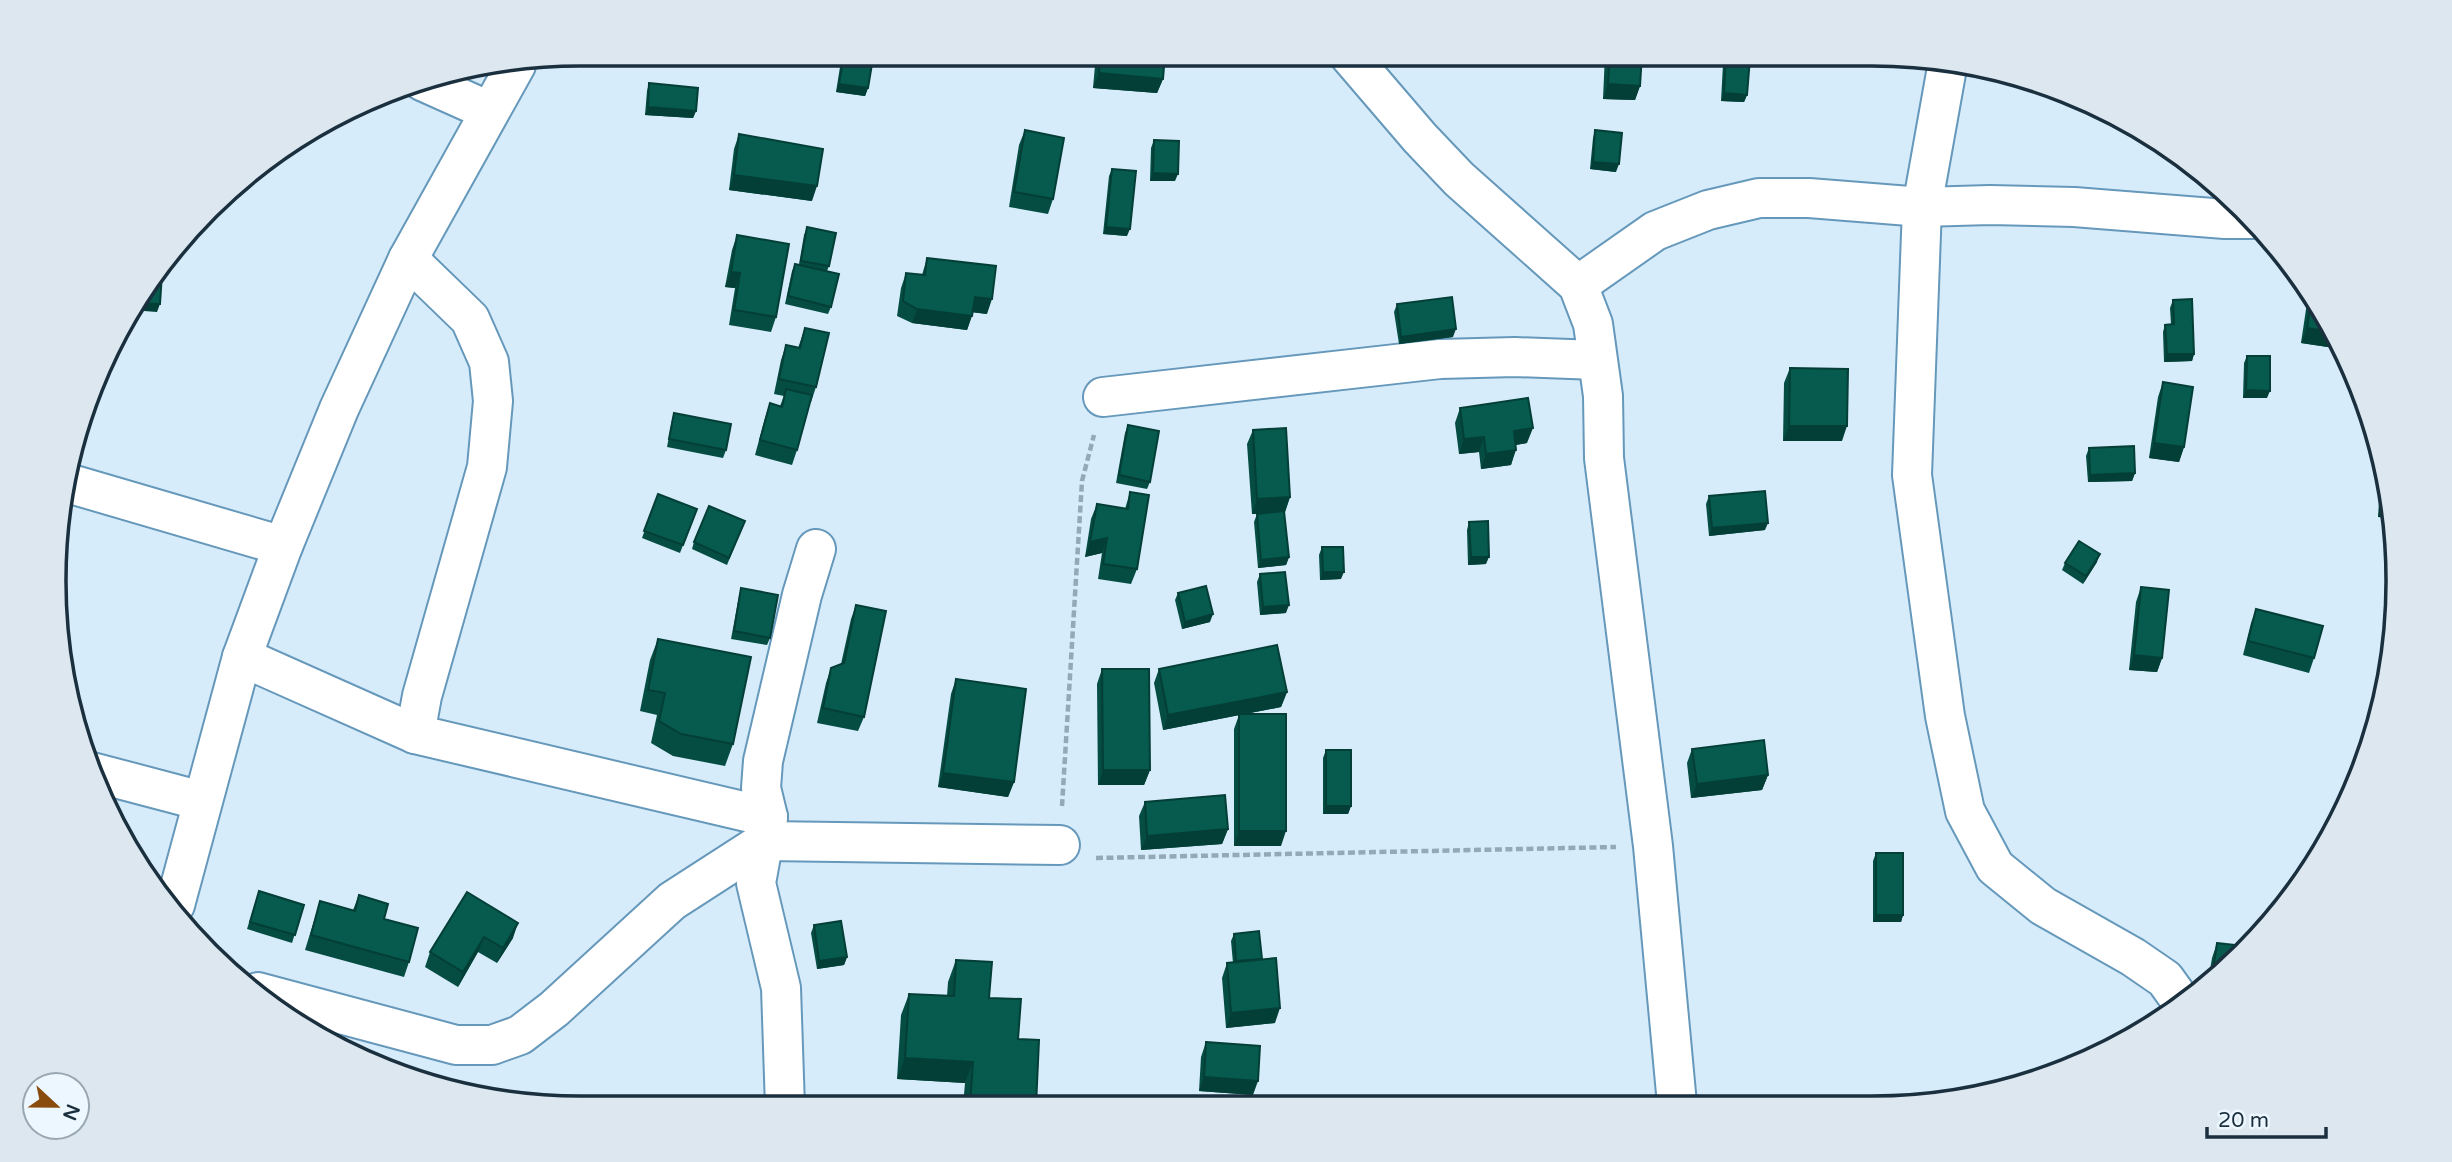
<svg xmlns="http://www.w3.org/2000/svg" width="2452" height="1162" font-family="'Varela Round',sans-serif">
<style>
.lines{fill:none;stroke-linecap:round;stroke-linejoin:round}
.minor-casing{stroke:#6598ba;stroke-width:42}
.path{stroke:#94a9b8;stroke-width:4.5;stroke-dasharray:7 3.5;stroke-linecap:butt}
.minor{stroke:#fff;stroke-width:38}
.wall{fill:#054d43}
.shaded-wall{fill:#043f37}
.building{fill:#065a4e;stroke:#043f37;stroke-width:2}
.rim{fill:none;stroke:#1b303e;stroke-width:3.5}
</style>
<rect width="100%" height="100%" fill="#d7ecfb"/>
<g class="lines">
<defs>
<g id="minor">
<polyline points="1348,54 1420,138 1459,179 1578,285 1593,324 1603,396 1604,458 1653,846 1677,1104"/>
<polyline points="1948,62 1922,207 1912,475 1945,716 1965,811 1995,867 2043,906 2133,957 2165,979 2180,1000 2180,1006"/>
<polyline points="422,81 489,111"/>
<polyline points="408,259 470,319 489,362 493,401 487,467 422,696 415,734 768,817"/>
<polyline points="1578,285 1655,231 1708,210 1759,198 1809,198 1922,207 1990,205 2074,207 2225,219 2252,219"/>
<polyline points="1103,397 1440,359 1515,357 1597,360"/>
<polyline points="64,482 283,546"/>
<polyline points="242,657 415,734"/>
<polyline points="92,772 202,801"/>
<polyline points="175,905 242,657 283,546 339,409 408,259 516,65"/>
<polyline points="258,992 456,1045 492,1045 520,1035 554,1009 672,901 765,841 1060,845"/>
<polyline points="785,1107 781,988 756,883 768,817 761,788 763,761 802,595 816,549"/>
</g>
</defs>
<use href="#minor" class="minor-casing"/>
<g class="path">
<polyline points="1062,806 1082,481 1094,435"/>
<polyline points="1096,858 1616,847"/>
</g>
<use href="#minor" class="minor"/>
</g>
<g class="wall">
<polygon points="1096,54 1165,54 1163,79 1157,93 1093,88"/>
<polygon points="1605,54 1642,54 1640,86 1635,100 1603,99"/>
<polygon points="1726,56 1747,95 1744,102 1721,101 1723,64"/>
<polygon points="843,60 868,88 865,96 836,92 840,67"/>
<polygon points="649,83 696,111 693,118 645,115 647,91"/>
<polygon points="1025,130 1053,199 1048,214 1009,207 1019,145"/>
<polygon points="1595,130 1616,172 1590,169 1593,138"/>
<polygon points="739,134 812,201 729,190 734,149"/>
<polygon points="1154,140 1175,181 1150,181 1151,148"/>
<polygon points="1112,169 1127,236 1103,234 1109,176"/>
<polygon points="807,227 829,266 827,271 831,307 828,314 785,304 792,271 795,264 799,264 804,235"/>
<polygon points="737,235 776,317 771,332 729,325 735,288 725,287 732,250"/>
<polygon points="927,258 987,314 973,312 967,330 912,323 897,316 901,288 906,273 922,275"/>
<polygon points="2309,289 2341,349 2301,343"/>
<polygon points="2173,300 2194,354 2192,361 2164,362 2163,332 2165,325 2171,324 2170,308"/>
<polygon points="1397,304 1453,337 1399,344 1394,312"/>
<polygon points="805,328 816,387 811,402 810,402 797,450 792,465 755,455 765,418 770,403 780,406 784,396 774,394 781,360 786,345 798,348"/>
<polygon points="2247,356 2267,398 2243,398 2244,363"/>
<polygon points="1790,368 1842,441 1783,441 1784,383"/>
<polygon points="2163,382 2184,447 2179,462 2149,458 2158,397"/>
<polygon points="1460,408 1527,443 1516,445 1511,465 1481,469 1479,452 1459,454 1455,423"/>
<polygon points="674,413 726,450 723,458 667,447 672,420"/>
<polygon points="1128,425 1150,482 1147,489 1116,483 1125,433"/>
<polygon points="1253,430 1290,497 1285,512 1284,512 1289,557 1286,565 1258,568 1254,522 1257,514 1258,514 1252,514 1247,444"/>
<polygon points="2089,448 2135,473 2132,481 2088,482 2086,456"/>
<polygon points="2383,479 2392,518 2378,517 2380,487"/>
<polygon points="1130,492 1137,569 1131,584 1098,579 1102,553 1085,557 1091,519 1097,504 1125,509"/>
<polygon points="658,494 697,509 680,553 642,538"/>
<polygon points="1709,496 1765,530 1709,536 1706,504"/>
<polygon points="745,521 727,565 692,549 694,542"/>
<polygon points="1469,522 1486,564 1468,565 1467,530"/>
<polygon points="1322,547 1341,579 1320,580 1319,555"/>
<polygon points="2097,562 2083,584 2062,570 2065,563"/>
<polygon points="1260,574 1286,613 1260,615 1257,582"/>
<polygon points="2141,587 2162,658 2157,672 2129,670 2136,602"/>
<polygon points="741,588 770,638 767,645 731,639 739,596"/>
<polygon points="1178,593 1210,622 1182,629 1175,600"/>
<polygon points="856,605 864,717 858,731 817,723 826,683 831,668 841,664 851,619"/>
<polygon points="2256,609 2314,658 2309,673 2243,655 2251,623"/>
<polygon points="658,639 733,744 725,766 673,756 651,743 657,715 640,711 650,660"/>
<polygon points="1102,669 1150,770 1144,785 1098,785 1097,684"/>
<polygon points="1159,669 1287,692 1281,707 1245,714 1281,846 1234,846 1234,729 1239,715 1163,730 1154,683"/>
<polygon points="956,679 1014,782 1008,797 938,787 951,694"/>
<polygon points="1692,749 1768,775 1762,790 1691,798 1687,763"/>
<polygon points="1326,750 1351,806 1348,814 1323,814 1323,758"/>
<polygon points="1145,802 1228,829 1222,844 1141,850 1139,816"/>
<polygon points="1876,853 1903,915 1901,922 1873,922 1873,861"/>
<polygon points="259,891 304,905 292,943 247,929"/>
<polygon points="467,892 513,938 497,963 478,952 458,987 425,967 430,952"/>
<polygon points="359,895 384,919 409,962 404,977 305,950 320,901 353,910"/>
<polygon points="814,925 847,957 844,965 817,969 811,933"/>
<polygon points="1234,934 1262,959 1275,1023 1226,1028 1222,978 1227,963 1233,963 1231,941"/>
<polygon points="2217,943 2244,946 2208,982 2212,958"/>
<polygon points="956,960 989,998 1018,1039 1036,1106 963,1106 965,1083 897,1079 901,1015 909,994 947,996 948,982"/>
<polygon points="1206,1042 1253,1095 1199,1091 1201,1057"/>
</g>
<g class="shaded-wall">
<polygon points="1099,73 1163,79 1157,93 1093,88"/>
<polygon points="839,84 868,88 865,96 836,92"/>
<polygon points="1608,84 1640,86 1635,100 1603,99"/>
<polygon points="1724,93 1747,95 1744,102 1721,101"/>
<polygon points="648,107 696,111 693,118 645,115"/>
<polygon points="1593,162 1619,164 1616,172 1590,169"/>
<polygon points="1153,173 1178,174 1175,181 1150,181"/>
<polygon points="734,175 817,186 812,201 729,190"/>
<polygon points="1106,227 1130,229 1127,236 1103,234"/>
<polygon points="731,272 740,273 735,288 725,287"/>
<polygon points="975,297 992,299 987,314 969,312"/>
<polygon points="137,303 160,304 157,312 131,310"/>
<polygon points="917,309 972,316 967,330 912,323"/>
<polygon points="2307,328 2332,332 2341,349 2301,343"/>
<polygon points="1456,329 1453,337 1399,344 1401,337"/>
<polygon points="2167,354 2194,354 2192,361 2164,362"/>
<polygon points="2246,390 2270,391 2267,398 2243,398"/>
<polygon points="1789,426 1847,426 1842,441 1783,441"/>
<polygon points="1533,428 1527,443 1508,446 1514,431"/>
<polygon points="1484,437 1479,452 1459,454 1464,439"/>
<polygon points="2154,443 2184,447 2179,462 2149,458"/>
<polygon points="1516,450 1511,465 1481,469 1486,454"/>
<polygon points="2135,473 2132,481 2088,482 2090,475"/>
<polygon points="1290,497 1285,512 1252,514 1257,499"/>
<polygon points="2380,509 2391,510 2392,518 2378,517"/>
<polygon points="1768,523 1765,530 1709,536 1712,528"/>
<polygon points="1107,538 1102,553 1085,557 1090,542"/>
<polygon points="2100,554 2097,562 2083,584 2086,576"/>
<polygon points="1289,557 1286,565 1258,568 1261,560"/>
<polygon points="1471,557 1489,557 1486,564 1468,565"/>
<polygon points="1323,572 1344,572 1341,579 1320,580"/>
<polygon points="1289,605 1286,613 1260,615 1263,607"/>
<polygon points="1213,614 1210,622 1182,629 1185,622"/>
<polygon points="2134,655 2162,658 2157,672 2129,670"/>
<polygon points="1287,692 1281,707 1163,730 1168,715"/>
<polygon points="1103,770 1150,770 1144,785 1098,785"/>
<polygon points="943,773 1014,782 1008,797 938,787"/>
<polygon points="1768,775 1762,790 1691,798 1697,784"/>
<polygon points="1326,806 1351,806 1348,814 1323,814"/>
<polygon points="1228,829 1222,844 1141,850 1147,836"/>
<polygon points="1239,831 1286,831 1281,846 1234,846"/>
<polygon points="1876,915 1903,915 1901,922 1873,922"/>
<polygon points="518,923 513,938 497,963 503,948"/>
<polygon points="484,937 478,952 458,987 463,972"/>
<polygon points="847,957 844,965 817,969 819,961"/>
<polygon points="1280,1008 1275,1023 1226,1028 1231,1013"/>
<polygon points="905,1058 973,1062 965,1083 897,1079"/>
<polygon points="1204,1077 1258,1081 1253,1095 1199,1091"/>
</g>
<g class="building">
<polygon points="1100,54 1165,54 1163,79 1099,73"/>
<polygon points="1610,54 1642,54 1640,86 1608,84"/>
<polygon points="1726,56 1750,58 1747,95 1724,93"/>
<polygon points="843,60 872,64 868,88 839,84"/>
<polygon points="649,83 698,88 696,111 648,107"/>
<polygon points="1025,130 1064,138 1053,199 1014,192"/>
<polygon points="1595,130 1622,133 1619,164 1593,162"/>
<polygon points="739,134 823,149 817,186 734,175"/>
<polygon points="1154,140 1179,141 1178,174 1153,173"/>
<polygon points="1112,169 1136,171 1130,229 1106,227"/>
<polygon points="807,227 836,233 829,266 801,261"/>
<polygon points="737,235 789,244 776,317 734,310 740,273 731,272"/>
<polygon points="927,258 996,266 992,299 975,297 972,316 917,309 903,301 906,273 925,275"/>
<polygon points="795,264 839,274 831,307 788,296"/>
<polygon points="162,273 160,304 137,303"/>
<polygon points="2312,294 2332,332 2307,328"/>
<polygon points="1452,297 1456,329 1401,337 1397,304"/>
<polygon points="2192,299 2194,354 2167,354 2165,325 2174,324 2173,300"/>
<polygon points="805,328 829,333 816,387 779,379 786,345 800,348"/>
<polygon points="2247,356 2270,356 2270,391 2246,390"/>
<polygon points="1790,368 1848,369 1847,426 1789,426"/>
<polygon points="2163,382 2193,387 2184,447 2154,443"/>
<polygon points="786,389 812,395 797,450 760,440 770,403 782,407"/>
<polygon points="1528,398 1533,428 1514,431 1516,450 1486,454 1484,437 1464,439 1460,408"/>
<polygon points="674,413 731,424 726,450 669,439"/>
<polygon points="1128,425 1159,431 1150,482 1119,475"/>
<polygon points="1286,428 1290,497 1257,499 1253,430"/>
<polygon points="2134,446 2135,473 2090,475 2089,448"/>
<polygon points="2383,479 2388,479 2391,510 2380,509"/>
<polygon points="1765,491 1768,523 1712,528 1709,496"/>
<polygon points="1130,492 1149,495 1137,569 1103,564 1107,538 1090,542 1097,504 1128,509"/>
<polygon points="658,494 697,509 683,545 644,531"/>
<polygon points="709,506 745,521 729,558 694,542"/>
<polygon points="1284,511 1289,557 1261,560 1257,514"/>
<polygon points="1488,521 1489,557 1471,557 1469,522"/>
<polygon points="2079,541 2100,554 2086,576 2065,563"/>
<polygon points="1322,547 1343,547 1344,572 1323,572"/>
<polygon points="1285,572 1289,605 1263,607 1260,574"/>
<polygon points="1206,586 1213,614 1185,622 1178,593"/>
<polygon points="2141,587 2169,590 2162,658 2134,655"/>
<polygon points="741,588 778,595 770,638 734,631"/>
<polygon points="856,605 886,611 864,717 823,708 831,668 844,663"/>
<polygon points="2256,609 2323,626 2314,658 2248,641"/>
<polygon points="658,639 751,657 733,744 681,734 659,721 665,693 648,690"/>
<polygon points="1277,645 1287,692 1168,715 1159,669"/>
<polygon points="1102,669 1149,669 1150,770 1103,770"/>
<polygon points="956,679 1026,689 1014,782 943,773"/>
<rect x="1239" y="714" width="47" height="117"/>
<polygon points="1764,740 1768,775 1697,784 1692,749"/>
<rect x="1326" y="750" width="25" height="56"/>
<polygon points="1225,795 1228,829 1147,836 1145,802"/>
<rect x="1876" y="853" width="27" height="62"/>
<polygon points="259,891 304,905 295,935 250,922"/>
<polygon points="467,892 518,923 503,948 484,937 463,972 430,952"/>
<polygon points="359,895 388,904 384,919 418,928 409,962 311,935 320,901 355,911"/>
<polygon points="841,921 847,957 819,961 814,925"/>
<polygon points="1259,931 1262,959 1236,961 1234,934"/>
<polygon points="2217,943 2244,946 2212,978"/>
<polygon points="1276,958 1280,1008 1231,1013 1227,963"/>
<polygon points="956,960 992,962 989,998 1021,999 1018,1039 1039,1040 1036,1106 970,1106 973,1062 905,1058 909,994 954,996"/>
<polygon points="1206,1042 1260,1046 1258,1081 1204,1077"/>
</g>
<path d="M0 0H2452V1162H0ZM580 66H1872A514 514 0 0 1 2386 580V582A514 514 0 0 1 1872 1096H580A514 514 0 0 1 66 582V580A514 514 0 0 1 580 66Z" fill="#dce7f0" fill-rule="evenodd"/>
<path class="rim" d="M580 66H1872A514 514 0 0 1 2386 580V582A514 514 0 0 1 1872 1096H580A514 514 0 0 1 66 582V580A514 514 0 0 1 580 66Z"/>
<g transform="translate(56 1106) rotate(112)"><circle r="33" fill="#edf7ff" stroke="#99a7b2" stroke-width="2"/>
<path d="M0-5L12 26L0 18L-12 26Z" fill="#894c0c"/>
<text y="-10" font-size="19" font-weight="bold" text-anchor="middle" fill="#1b303e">N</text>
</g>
<path d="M2207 1127v10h119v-10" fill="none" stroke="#1b303e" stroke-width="3.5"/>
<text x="2218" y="1127" font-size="21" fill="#1b303e" stroke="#edf7ff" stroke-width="5" paint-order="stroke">20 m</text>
</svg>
